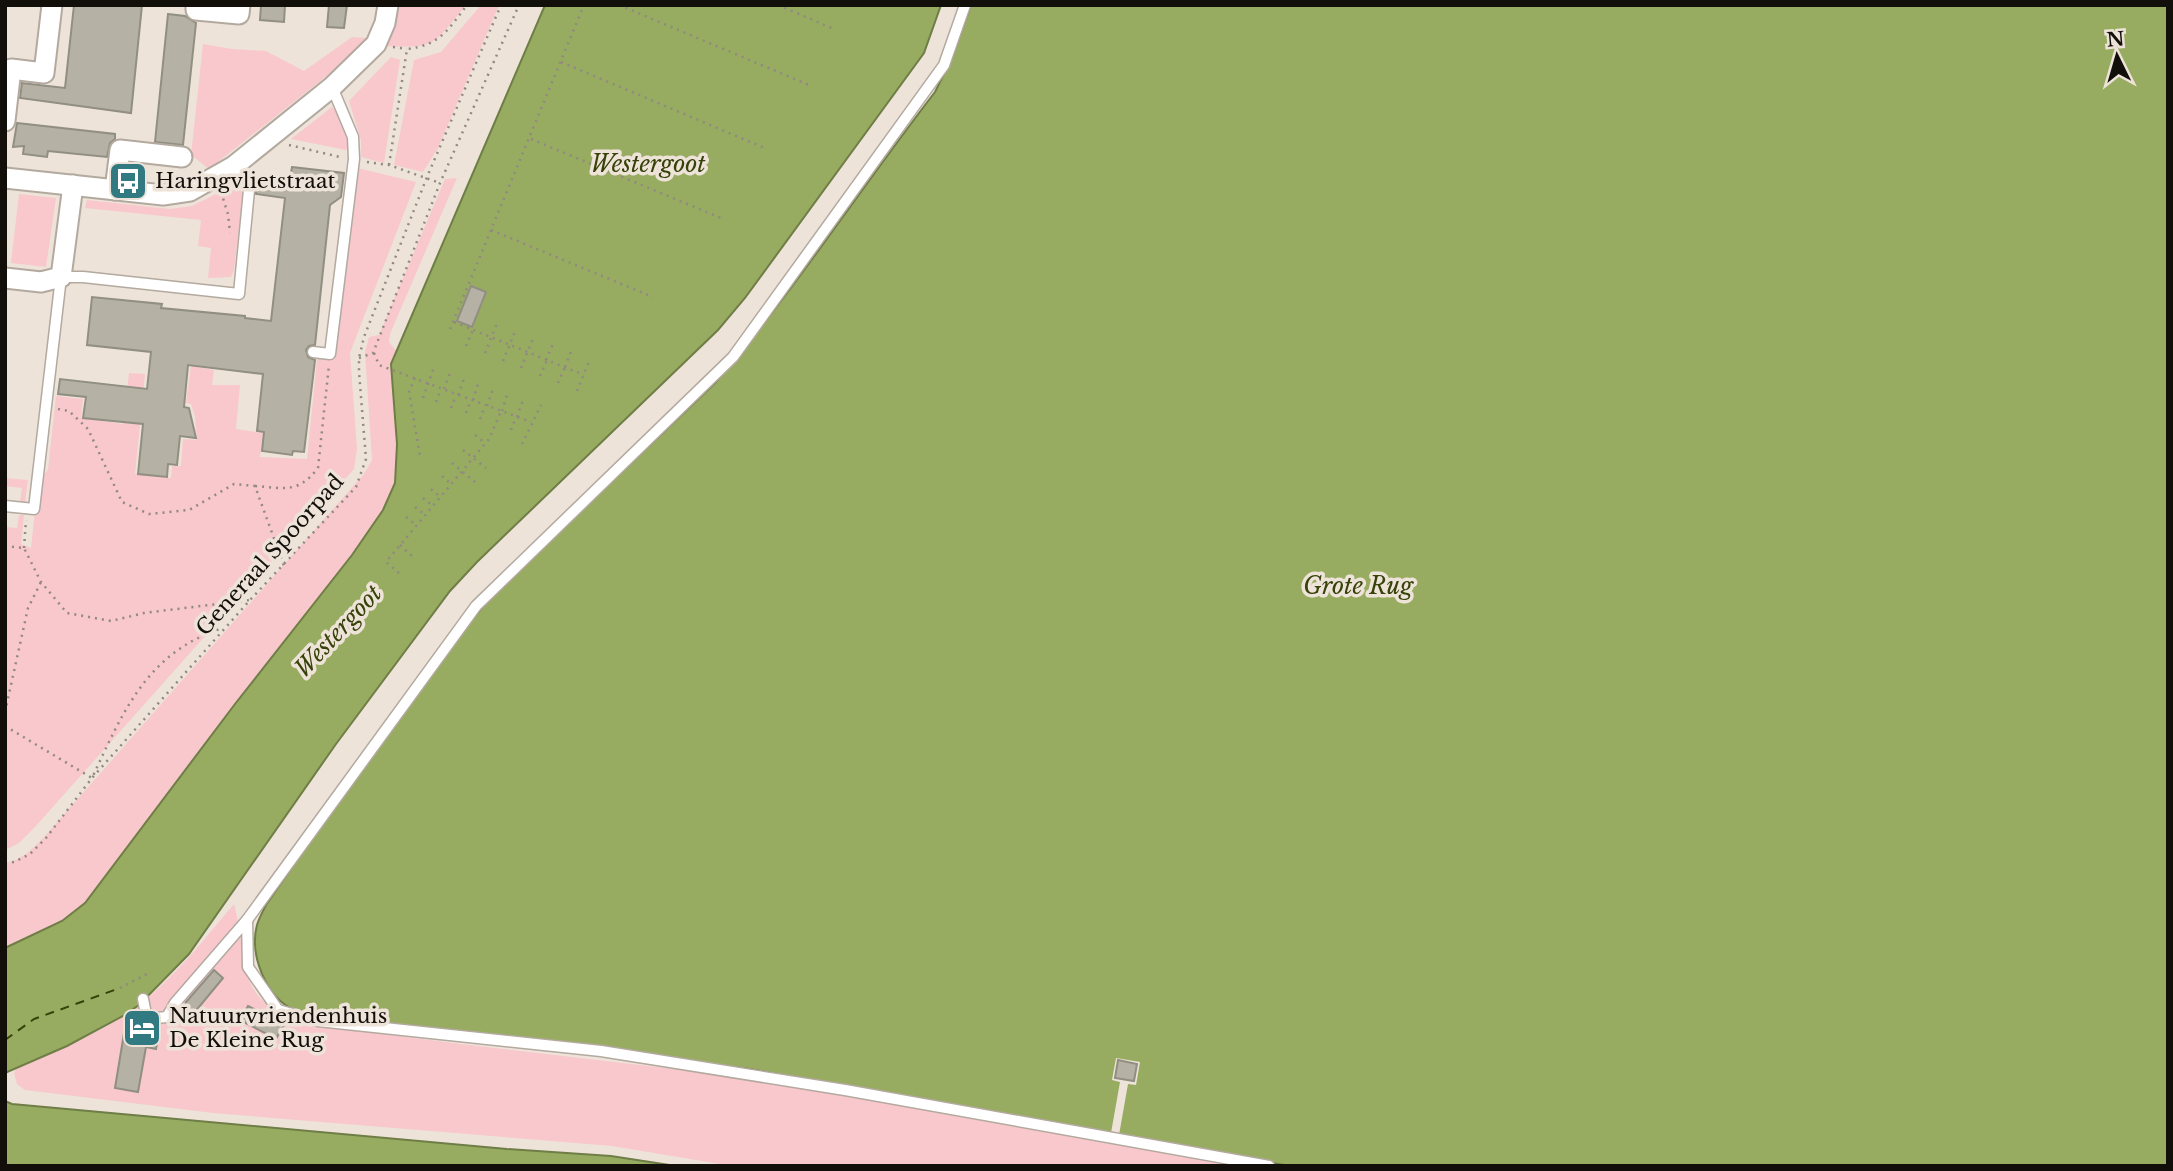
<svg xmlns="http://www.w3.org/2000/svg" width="2173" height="1171" font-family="'Libre Baskerville',serif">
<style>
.green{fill:#f8c8cd}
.water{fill:#97ac60;stroke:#6f7d46;stroke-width:2}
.pier{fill:#eee3d9}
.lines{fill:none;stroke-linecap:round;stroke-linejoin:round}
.ferry{stroke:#364208;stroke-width:2;stroke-dasharray:9 7;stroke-linecap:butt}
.building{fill:#b5b1a4;stroke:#918e82;stroke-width:2}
.lane-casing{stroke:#b3a99f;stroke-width:13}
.street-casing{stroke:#b3a99f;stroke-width:23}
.path{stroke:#918982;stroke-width:2.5;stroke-dasharray:2 5;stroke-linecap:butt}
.lane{stroke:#fff;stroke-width:10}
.street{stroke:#fff;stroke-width:19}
.labels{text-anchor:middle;stroke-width:7;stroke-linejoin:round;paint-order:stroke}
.poi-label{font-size:21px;fill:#120f0b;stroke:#eee3d9;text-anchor:start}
.street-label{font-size:21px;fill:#120f0b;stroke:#eee3d9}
.water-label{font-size:23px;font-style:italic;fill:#364208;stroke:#eee3d9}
</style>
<rect width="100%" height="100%" fill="#eee3d9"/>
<g class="green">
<path d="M 393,5 L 466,5 C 433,44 438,49 384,46 Z"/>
<polygon points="481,5 499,5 438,148 423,172 394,165 414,60 441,52"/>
<polygon points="352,37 366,38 348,59 209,169 191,155 203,44 232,49 266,51 304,71"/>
<polygon points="391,57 400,60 384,163 361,157 361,140 349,101"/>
<path d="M 332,107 C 343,119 347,132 348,148 L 346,150 L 291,139 Z"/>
<polygon points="357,168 416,182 350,353 357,449 354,469 35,827 19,843 5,850 5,527 17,528 19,515 24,515 21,544 31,548 38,484 48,469 56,396 83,399 81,418 123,424 129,373 145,374 135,474 171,478 172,466 181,466 183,439 197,440 195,417 191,404 186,403 191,366 214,370 212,385 240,385 236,429 263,433 260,457 307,459 318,350 326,351"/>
<path d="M 457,178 L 390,334 L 389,342 L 397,352 L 391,364 L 397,444 L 395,483 L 383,510 L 352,555 L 235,704 L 85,903 L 62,921 L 5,948 L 5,863 C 23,860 33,848 45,836 L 364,474 L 372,460 L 365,352 L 369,337 L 379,335 L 445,179 Z"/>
<polygon points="236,184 243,193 234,270 231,277 208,278 211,248 198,246 201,220 85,208 87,200 170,209 192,206"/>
<polygon points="19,194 56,198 46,267 11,263"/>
<polygon points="5,478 28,480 25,502 20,502 22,488 5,486"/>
<path d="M 234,904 C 249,958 232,997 299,1022 C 473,1049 649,1062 823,1090 C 965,1112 1107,1140 1250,1166 L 732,1166 L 612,1146 L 213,1113 L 25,1090 L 17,1084 L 14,1073 L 18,1066 C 54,1049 92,1037 125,1015 C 167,987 201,943 234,904 Z"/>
</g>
<g class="water">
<polygon points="545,5 941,5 924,53 745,298 718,330 477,562 450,591 336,744 189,954 139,1005 123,1016 67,1046 5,1073 5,948 62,921 85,903 235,704 352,555 383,510 395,483 397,444 391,364"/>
<path d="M 971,5 L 2168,5 L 2168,1166 L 1290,1166 L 750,1069 L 332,1020 C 320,1017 305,1016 294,1010 C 266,997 249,955 257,925 C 259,918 263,911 266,905 C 338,801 409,695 490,598 L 715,383 C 794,291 861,188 935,92 L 952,58 Z"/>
<polygon points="5,1101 12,1104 507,1149 611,1156 676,1166 5,1166"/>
</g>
<polygon class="pier" points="1116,1058 1140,1062 1136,1085 1128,1084 1119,1135 1111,1133 1120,1082 1112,1080"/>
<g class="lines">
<polyline class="ferry" points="5,1040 34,1019 120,988"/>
</g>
<g class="building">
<polygon points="74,5 142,5 131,113 20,98 22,83 65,88"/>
<polygon points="261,5 285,5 284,22 260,20"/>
<polygon points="329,5 347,5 344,28 327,27"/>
<polygon points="168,14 185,16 196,23 183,145 155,142"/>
<polygon points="17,123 115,134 115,139 110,143 107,157 48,151 47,157 23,154 24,146 13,147"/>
<polygon points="292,167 344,173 341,197 330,205 315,345 309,346 306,350 308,357 315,360 304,452 293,451 292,455 262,451 264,432 257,431 263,374 188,365 184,407 189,408 196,438 180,436 177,465 168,464 167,477 138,474 143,424 83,418 86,397 58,394 60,379 147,389 151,352 87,345 92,297 162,304 161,308 245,316 245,318 271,321 285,198 256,194 256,188 289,185"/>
<polygon points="471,286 486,292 472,327 457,321"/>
<polygon points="214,970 223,978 194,1013 183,1010 186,1002"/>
<polygon points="248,1006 284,1025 276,1039 240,1020"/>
<polygon points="136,1020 160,1025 156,1049 146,1047 138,1092 115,1088 126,1021 136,1023"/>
<polygon points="1118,1060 1137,1064 1134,1081 1115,1078"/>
</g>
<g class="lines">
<defs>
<g id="lane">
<polyline points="313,352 330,354 354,159 353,137 332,87"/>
<polyline points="5,506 34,509 61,277 83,277 239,294 249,190 234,166"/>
<polyline points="247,920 248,967 278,1010 318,1021 601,1051 845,1090 1269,1166"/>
<polyline points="143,999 146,1014 156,1018 167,1017 175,1003 247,920 476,606 733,357 944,65 965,5"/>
</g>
<g id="street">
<polyline points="196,5 196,10 239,14 240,5"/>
<polyline points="5,121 11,69 44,73 52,5"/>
<polyline points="5,178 163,195 190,191 234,166 332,87 376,44 385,23 388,5"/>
<polyline points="115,190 120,150 182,157"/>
<polyline points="5,278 41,282 61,277 73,185"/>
</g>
</defs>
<use href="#lane" class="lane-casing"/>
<use href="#street" class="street-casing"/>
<g class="path">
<polyline points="619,5 809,85"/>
<polyline points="778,5 834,29"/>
<polyline points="393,47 407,49"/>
<polyline points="561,62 767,149"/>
<polyline points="531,139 721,218"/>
<polyline points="289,145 340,157"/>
<polyline points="367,162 389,165 440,183"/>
<path d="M 389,165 L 407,49 C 440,45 448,30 467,5"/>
<polyline points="221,192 228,214 230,233"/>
<polyline points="491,230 653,297"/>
<polyline points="454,322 584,375"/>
<polyline points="450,329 584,5"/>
<polyline points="466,346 473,330"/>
<polyline points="374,353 379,365 531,422"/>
<polyline points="485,353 498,321"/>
<polyline points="359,358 373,353 440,183 519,5"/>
<polyline points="546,360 553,344"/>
<polyline points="503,361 516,329"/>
<polyline points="565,367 571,351"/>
<polyline points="521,368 534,336"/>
<polyline points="540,376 547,360"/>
<polyline points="415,378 409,391 420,456"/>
<polyline points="558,383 565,367"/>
<polyline points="444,389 450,373"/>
<polyline points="577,391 590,359"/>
<polyline points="458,395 464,379"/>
<polyline points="423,398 434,367"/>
<polyline points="473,400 478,384"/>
<polyline points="436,402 441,389"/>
<polyline points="487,406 493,389"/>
<polyline points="451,408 456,395"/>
<polyline points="58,409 69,411 88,429 122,502 149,514 189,510 234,484 255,486 284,566"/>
<polyline points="502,411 507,395"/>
<polyline points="466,413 471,400"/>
<polyline points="517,417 523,400"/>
<polyline points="480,419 485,406"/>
<polyline points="511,430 516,417"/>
<polyline points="475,435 485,443"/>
<polyline points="522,444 541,405"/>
<polyline points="463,450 486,468"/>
<polyline points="452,463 475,482"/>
<polyline points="442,476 451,484"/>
<path d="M 255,486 C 284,488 298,494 318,468 L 329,365"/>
<polyline points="431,489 439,496"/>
<polyline points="423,498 433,506"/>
<polyline points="415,507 425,515"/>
<polyline points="406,517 416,525"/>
<polyline points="400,545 413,557"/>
<polyline points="5,546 24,548 41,582 67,613 111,621 144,613 250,600"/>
<polyline points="24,548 26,520"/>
<polyline points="399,573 386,562 489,439 501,411"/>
<polyline points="5,712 28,608 41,582"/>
<path d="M 5,726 L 92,778 C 123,712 147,652 223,628"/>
<polyline points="5,863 14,862 30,854 46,838 92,778 250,600 356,487 366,459 359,372 359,358 364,337 427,177 501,5"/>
<polyline points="120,988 147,974"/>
</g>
<use href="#lane" class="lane"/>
<use href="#street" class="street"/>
</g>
<defs>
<symbol id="bus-square" viewBox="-11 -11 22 22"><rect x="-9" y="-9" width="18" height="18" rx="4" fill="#317a81" stroke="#eee3d9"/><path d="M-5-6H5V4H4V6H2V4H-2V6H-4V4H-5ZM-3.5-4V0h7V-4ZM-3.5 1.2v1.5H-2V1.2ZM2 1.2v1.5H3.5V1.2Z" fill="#fff"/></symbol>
<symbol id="hotel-square" viewBox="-11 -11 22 22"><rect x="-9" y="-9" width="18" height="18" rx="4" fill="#317a81" stroke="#eee3d9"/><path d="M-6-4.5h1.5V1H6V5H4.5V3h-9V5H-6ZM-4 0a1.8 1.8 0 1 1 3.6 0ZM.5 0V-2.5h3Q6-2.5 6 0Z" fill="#fff"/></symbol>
</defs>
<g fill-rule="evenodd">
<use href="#bus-square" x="106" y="159" width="44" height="44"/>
<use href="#hotel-square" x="120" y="1006" width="44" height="44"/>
</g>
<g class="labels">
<g class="poi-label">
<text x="155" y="188">Haringvlietstraat</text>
<text x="169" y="1023">Natuurvriendenhuis<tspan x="169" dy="24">De Kleine Rug</tspan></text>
</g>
<g class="street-label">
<text transform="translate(270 555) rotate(-48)" y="7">Generaal Spoorpad</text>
</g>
<g class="water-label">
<text x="648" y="172">Westergoot</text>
<text x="1358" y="594">Grote Rug</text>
<text transform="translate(338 631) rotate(-47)" y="8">Westergoot</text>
</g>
</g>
<rect width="2173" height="1171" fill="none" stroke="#120f0b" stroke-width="14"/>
<g transform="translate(2117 56) rotate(355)" stroke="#eee3d9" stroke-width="5" paint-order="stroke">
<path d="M0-5L12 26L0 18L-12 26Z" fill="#120f0b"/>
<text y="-10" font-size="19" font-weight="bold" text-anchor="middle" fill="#120f0b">N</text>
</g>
</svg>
